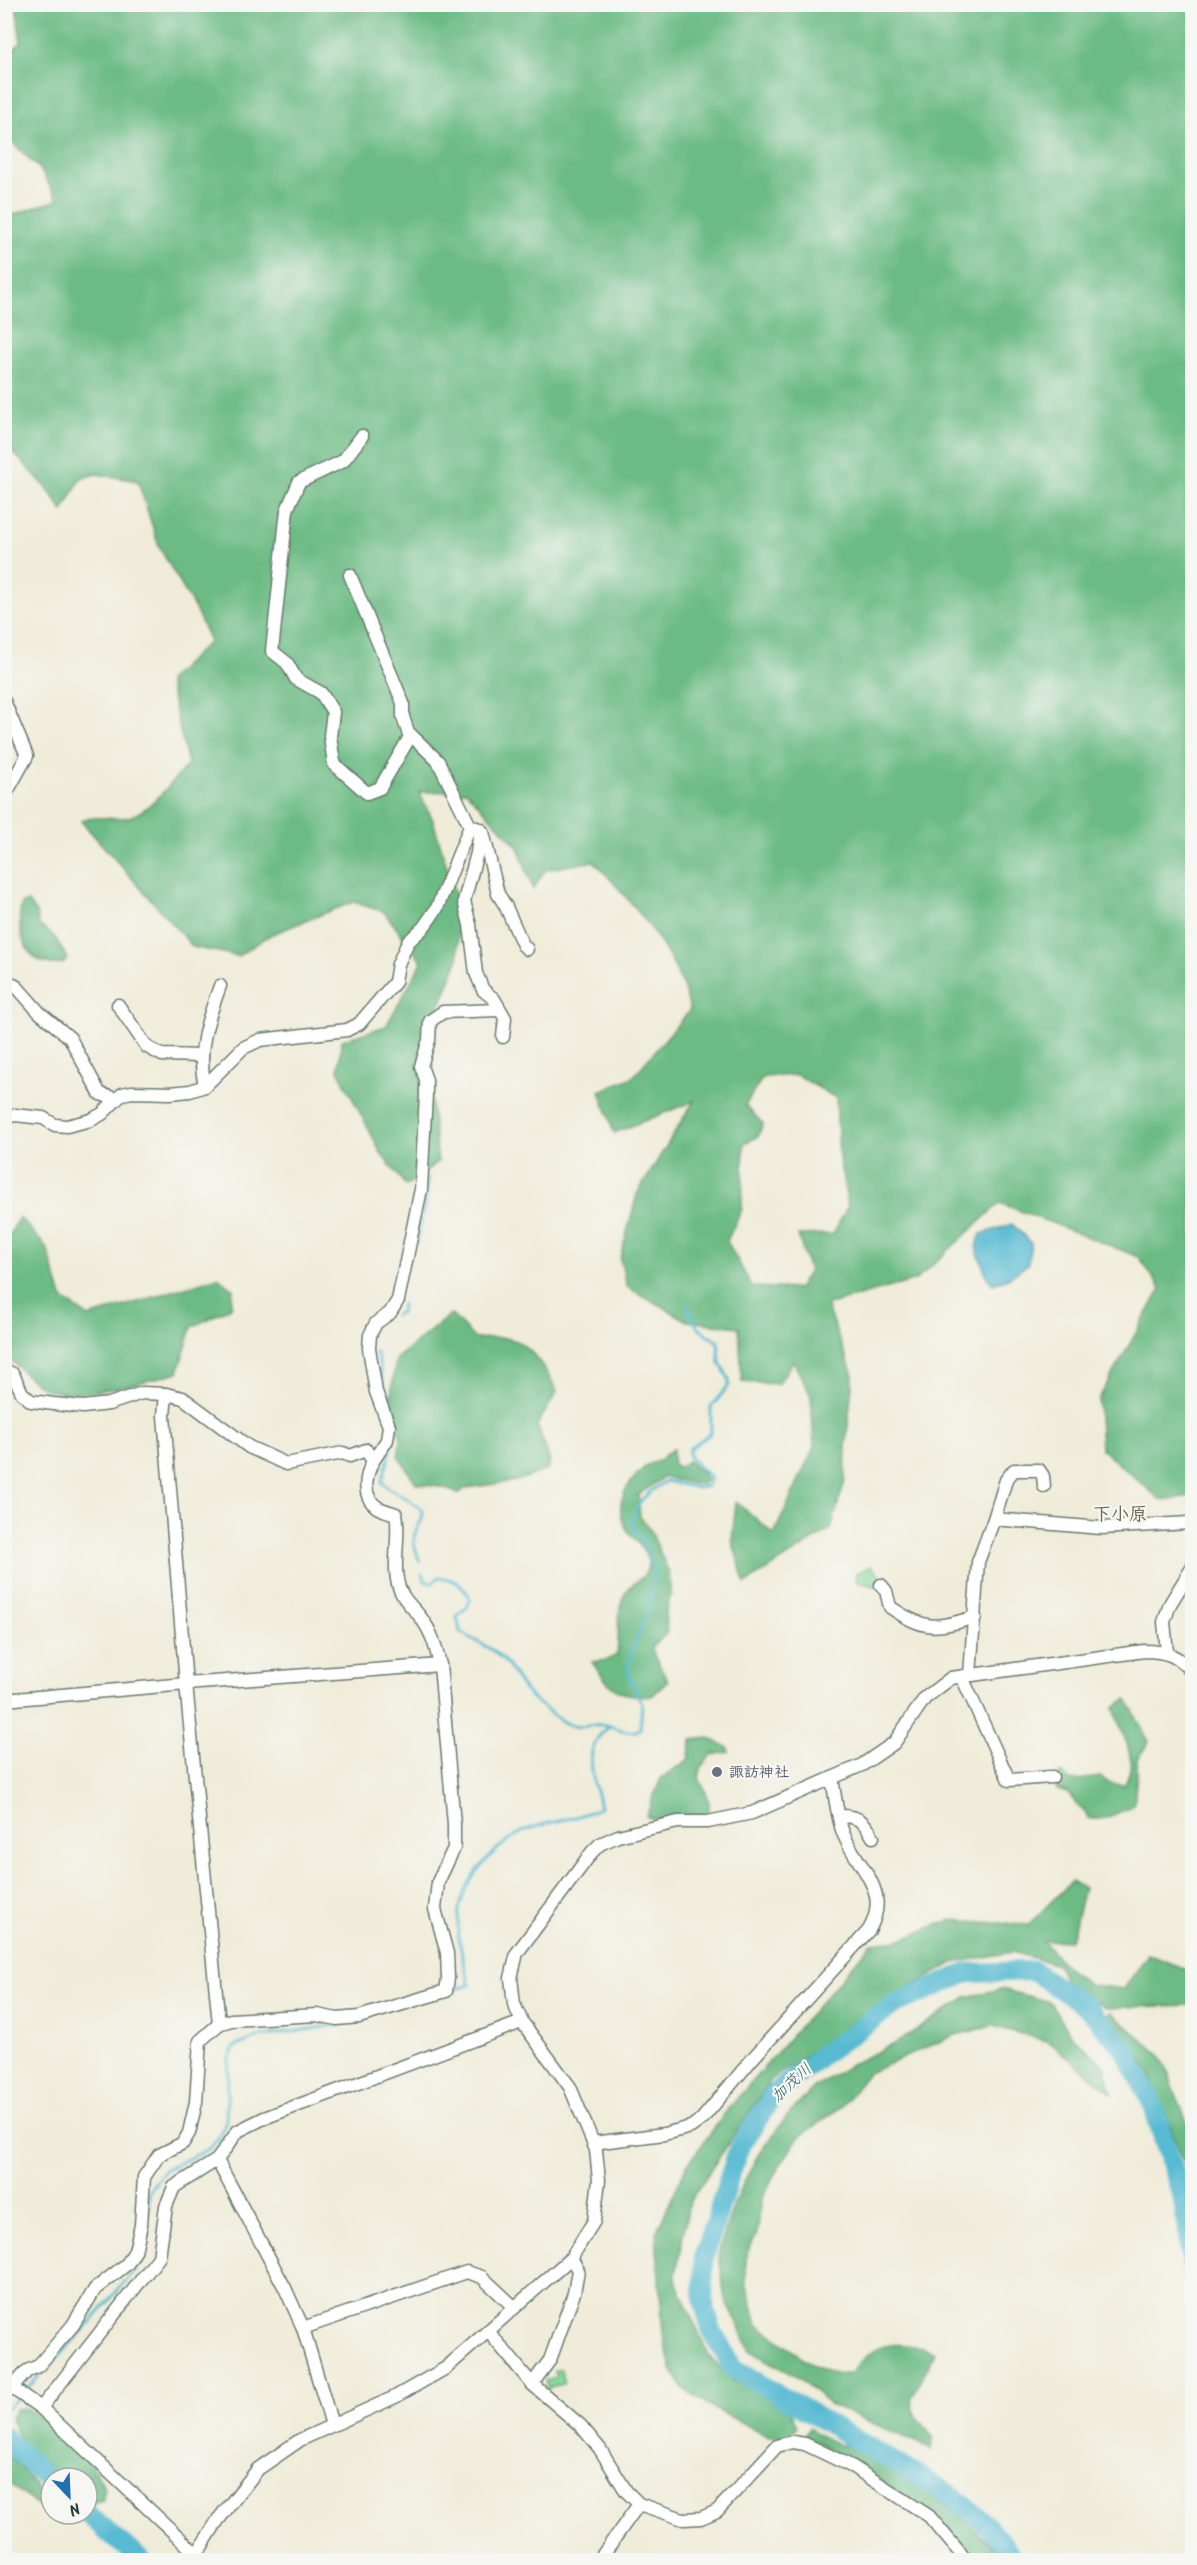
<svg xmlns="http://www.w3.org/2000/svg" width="1197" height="2565" font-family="Kalam,'Klee One',sans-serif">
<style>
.green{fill:#86db9d;stroke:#528c68;stroke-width:1.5}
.forest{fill:#6cbb84;stroke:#467c5c;stroke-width:1.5;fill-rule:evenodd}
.water{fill:#54bad2;stroke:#3a7c83;stroke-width:1.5}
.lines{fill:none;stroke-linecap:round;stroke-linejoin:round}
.stream{stroke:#54bad2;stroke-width:3}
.river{stroke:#54bad2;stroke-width:20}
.street-casing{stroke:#687a6e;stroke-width:15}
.street{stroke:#fff;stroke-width:12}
.worship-dot{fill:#6b7280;stroke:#f6f6f2;stroke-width:2}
.labels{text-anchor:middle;stroke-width:4.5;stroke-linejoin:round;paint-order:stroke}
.worship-label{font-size:15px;font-weight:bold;fill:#5b616d;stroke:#f6f6f2;text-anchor:start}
.water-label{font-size:16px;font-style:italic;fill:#2c5c5c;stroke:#f6f6f2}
.quarter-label{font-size:18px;font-weight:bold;fill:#676750;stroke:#f6f6f2}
</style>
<rect width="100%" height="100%" fill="#f6f6f2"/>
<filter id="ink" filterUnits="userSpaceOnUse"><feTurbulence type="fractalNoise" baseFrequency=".0167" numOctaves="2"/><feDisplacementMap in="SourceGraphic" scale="12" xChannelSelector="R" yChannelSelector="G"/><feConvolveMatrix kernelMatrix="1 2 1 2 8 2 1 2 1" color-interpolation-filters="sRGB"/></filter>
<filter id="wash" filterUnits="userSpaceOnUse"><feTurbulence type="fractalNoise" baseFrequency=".008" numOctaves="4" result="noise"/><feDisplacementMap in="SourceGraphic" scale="24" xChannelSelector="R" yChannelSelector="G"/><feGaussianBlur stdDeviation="1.35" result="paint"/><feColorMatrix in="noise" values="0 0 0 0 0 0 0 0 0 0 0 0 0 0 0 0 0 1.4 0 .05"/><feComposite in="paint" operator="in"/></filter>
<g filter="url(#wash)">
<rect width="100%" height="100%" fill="#f0ecd9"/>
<g class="green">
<polygon points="871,1566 883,1580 874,1586 857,1581 855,1574"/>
<polygon points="561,2369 565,2383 548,2389 545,2381 556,2378 554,2371"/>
</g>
<g class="forest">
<path d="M 16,5 L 1192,5 L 1192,1496 L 1161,1500 L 1101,1449 L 1098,1400 L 1161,1289 L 1139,1257 L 1000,1203 L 916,1280 L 826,1305 L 853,1375 L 846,1445 L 845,1481 L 831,1529 L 745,1584 L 732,1540 L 736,1502 L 774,1534 L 814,1447 L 811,1396 L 793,1361 L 778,1384 L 742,1382 L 739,1327 L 688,1321 L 627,1287 L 620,1259 L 637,1194 L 694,1101 L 614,1133 L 600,1091 L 633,1077 L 690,1010 C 677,951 633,904 594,861 L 545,870 L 533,889 L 518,847 L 466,791 L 419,792 L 433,820 L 458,904 L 458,960 L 436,1015 L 429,1081 L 438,1162 L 406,1186 L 382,1155 L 338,1070 L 342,1040 L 386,1026 L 422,962 L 384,912 L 353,902 L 270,935 L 238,956 L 193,947 L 81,821 C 98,815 106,819 123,818 C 146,817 174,780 188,764 L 168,681 L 210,641 L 194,607 L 159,547 L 138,481 L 97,474 L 81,478 L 63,511 L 46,487 L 12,451 L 5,454 L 5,217 L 58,200 L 40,169 L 5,136 L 5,59 L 21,42 ZM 797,1075 L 836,1098 L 839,1157 L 848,1206 L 833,1234 L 798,1235 L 809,1271 L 798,1289 L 752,1287 L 727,1241 L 742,1209 L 744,1143 L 758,1137 L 763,1124 L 745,1105 L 763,1077 Z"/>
<path d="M 28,902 L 36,912 L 39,925 L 54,936 L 67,958 L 64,963 C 29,972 13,932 22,903 Z"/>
<path d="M 19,1217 L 47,1248 L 62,1298 L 89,1317 L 218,1277 L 233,1289 L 231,1307 L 192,1327 L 178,1372 C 144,1382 80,1401 46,1389 C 33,1385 14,1363 5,1353 L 10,1320 L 5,1296 L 5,1244 Z"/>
<path d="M 451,1314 L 475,1339 C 486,1339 499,1336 509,1339 C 531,1343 548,1373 557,1392 L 537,1425 L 550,1461 L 547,1470 L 516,1481 L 466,1488 L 458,1494 L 446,1488 L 416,1483 L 398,1456 L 401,1438 L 390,1404 L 396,1359 Z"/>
<path d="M 673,1449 L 673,1465 L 680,1467 L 688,1461 L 705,1475 L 706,1480 L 703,1483 L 695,1484 L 664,1477 L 638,1495 L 640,1517 L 649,1527 L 669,1573 L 671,1594 L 665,1614 L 667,1633 L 652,1647 C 654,1661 662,1667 668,1681 L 652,1696 C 615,1696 613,1691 592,1662 L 607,1660 L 617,1655 C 620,1635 615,1611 626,1592 C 632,1581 647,1580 648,1564 C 648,1548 631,1539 625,1526 C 613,1502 628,1482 646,1466 C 651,1462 658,1462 662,1458 C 666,1455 668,1451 673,1449 Z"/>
<path d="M 1127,1699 L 1149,1742 L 1137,1759 C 1138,1768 1137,1774 1136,1783 C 1133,1806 1140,1804 1115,1814 C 1104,1819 1099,1820 1088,1818 C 1083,1807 1074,1803 1068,1793 L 1057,1790 C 1055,1784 1056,1778 1061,1773 L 1070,1781 L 1101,1777 L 1109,1783 L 1124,1785 C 1141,1758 1120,1734 1114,1707 Z"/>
<path d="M 708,1738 L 727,1747 L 729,1752 L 711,1755 L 701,1768 L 699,1778 C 705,1792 714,1801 706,1818 L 653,1819 L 646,1816 L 661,1778 L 688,1760 L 692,1740 Z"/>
<polygon points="1071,1882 1084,1888 1071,1940 1043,1941 1066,1967 1090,1985 1124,1989 1148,1954 1192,1972 1192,2005 1106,2008 1066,1983 1058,1965 1012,1952 953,1963 867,2012 771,2080 689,2202 675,2279 709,2356 734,2381 766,2392 788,2408 797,2426 788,2437 768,2436 707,2405 684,2389 671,2369 663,2334 656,2233 687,2165 729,2108 872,1943 898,1940 951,1920 1028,1925"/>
<path d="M 1001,1989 L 1050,2002 L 1070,2034 L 1105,2066 L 1112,2093 L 1047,2041 L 993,2026 L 955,2035 L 868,2073 L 841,2107 L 798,2138 L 777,2170 L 762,2199 L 757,2233 L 746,2255 L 746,2282 L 757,2324 L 814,2366 L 834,2374 L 851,2374 C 874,2339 898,2340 935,2352 L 911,2400 L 913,2411 L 933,2437 L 932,2449 L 829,2404 L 802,2380 L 750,2351 L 724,2295 L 719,2251 L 735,2201 L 758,2155 L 785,2119 L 813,2088 L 852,2064 L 898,2042 L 966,1997 Z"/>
<polygon points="1111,2012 1162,2057 1192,2136 1192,2198 1186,2168 1149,2072 1140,2057 1104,2017"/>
<path d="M 26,2408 C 47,2420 97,2463 103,2486 C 105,2490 103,2496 103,2500 L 92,2503 L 87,2501 L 87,2478 L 56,2478 C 39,2459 18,2443 11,2418 L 16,2409 Z"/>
<path d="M 809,2428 C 816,2433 825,2439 833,2442 C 843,2446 854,2446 864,2451 C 900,2467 982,2528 1001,2560 L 971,2560 L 930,2513 L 805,2435 Z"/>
<path d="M 4,2452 C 21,2467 43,2488 44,2511 L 5,2480 Z"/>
</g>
<polygon class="water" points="1012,1224 1031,1243 1028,1264 1010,1277 993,1284 987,1277 976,1247 981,1234"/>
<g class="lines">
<g class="stream">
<polyline points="416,1242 425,1202 428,1179"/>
<polyline points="395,1315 401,1312 402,1304"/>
<path d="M 375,1351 C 381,1363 380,1375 384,1387 C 387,1394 393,1401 394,1409 C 399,1435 388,1457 382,1482 C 394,1495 411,1497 423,1511 C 423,1523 418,1523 415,1533 C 412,1543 417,1553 420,1562"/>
<path d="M 423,1574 L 425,1581 L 432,1583 L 439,1577 C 455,1580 463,1583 470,1599 L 467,1607 L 457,1616 L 460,1632 C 475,1642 491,1646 503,1660 C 512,1669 517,1682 525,1691 C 533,1700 555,1717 565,1723 C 583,1732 592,1721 610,1726"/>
<path d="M 449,1991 L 470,1985 C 464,1964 458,1944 458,1922 C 458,1886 491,1848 522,1832 C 545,1820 574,1822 600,1807 C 593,1776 580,1748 610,1726 C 620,1729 631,1735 640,1729 L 642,1704 L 628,1672 L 629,1659 L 649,1607 L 655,1572 L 642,1539 L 631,1523 C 636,1502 647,1492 666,1481 L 698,1488 L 707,1486 L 710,1477 L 689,1457 L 689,1449 L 711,1433 L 711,1407 L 729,1385 L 729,1379 L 720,1363 L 718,1342 L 698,1328 L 686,1304"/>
<polyline points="24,2392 91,2322 142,2262 150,2189 166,2169 209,2149 219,2137 226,2121 229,2059 234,2047 258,2037 339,2025"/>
<polyline points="4,2411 19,2397"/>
</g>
<g class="river">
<polyline points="4,2436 51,2483"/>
<polyline points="87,2514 141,2560"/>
<polyline points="1015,2560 987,2525 951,2495 733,2368 711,2329 703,2300 704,2257 738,2150 774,2094 823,2054 895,2004 967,1973 1033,1971 1087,2007 1125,2050 1152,2103 1183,2200 1192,2266"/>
</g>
</g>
</g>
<g filter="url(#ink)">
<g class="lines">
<defs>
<g id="street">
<polyline points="362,436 343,461 299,482 287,510 272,651 287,663 296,679 321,693 333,712 330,736 334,764 367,793 380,788 411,735"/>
<polyline points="350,575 403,703 403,717 408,732 438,761 470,826 480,829 477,853 464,901 470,925 476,973 483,990 494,999 505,1018 503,1037"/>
<polyline points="4,701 27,756 4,797"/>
<polyline points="483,832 498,894 505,905 523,945 527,949"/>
<polyline points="4,979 17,987 39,1012 70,1038 100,1094 117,1099"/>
<polyline points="118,1005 147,1047 162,1055 202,1056"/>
<polyline points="205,1086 243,1048 260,1040 347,1030 359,1024 395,982 398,964 408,942 423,928 437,908 470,826"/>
<path d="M 4,1118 L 15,1115 L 43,1118 L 55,1125 L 67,1126 L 91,1120 L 102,1114 L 122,1094 L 132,1092 L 170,1093 L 190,1091 L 205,1086 C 196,1050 208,1019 220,986"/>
<path d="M 4,1370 L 13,1374 L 22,1393 L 31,1401 L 54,1404 L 83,1407 L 109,1404 L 142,1393 L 166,1394 L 183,1398 L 249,1447 L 286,1464 L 343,1453 L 350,1456 L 366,1450 L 373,1461 C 366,1474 361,1496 377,1507 C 382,1510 390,1512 396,1514 C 401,1536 390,1571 401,1592 C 405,1602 415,1609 421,1618 C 432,1632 436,1648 440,1665 L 454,1824 L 454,1848 L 438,1882 L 435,1909 L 447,1953 L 448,1978 L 446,1991 L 359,2017 L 337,2019 L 317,2015 L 231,2020 L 219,2024 L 200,2041 L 196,2102 L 189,2133 L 183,2143 L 159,2155 L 144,2177 L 141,2225 L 135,2251 L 127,2264 L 95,2289 L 73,2325 L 38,2366 L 27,2371 L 12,2388"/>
<polyline points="166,1394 164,1416 186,1684 219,2024"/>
<polyline points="373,1461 387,1440 389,1426 376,1392 369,1348 370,1335 376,1323 390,1313 398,1300 421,1189 426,1094 426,1080 421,1066 429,1040 430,1021 443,1012 499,1010"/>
<polyline points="994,1519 1006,1480 1014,1470 1039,1470 1043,1476 1044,1486"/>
<path d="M 881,1585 L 886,1591 L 890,1607 C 925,1631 935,1629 975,1617"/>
<polyline points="1167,1652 1164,1622 1170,1604 1192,1568"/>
<polyline points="970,1675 978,1562 994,1519 1101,1528 1189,1523 1192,1527"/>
<polyline points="962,1677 1009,1780 1052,1777"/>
<polyline points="4,1700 186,1684 440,1665"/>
<path d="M 839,1816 C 859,1816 864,1821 873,1837"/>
<path d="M 593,2143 L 664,2134 L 691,2127 L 702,2119 L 753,2058 L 869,1930 C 892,1889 858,1870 843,1833 C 837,1816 835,1795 832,1778"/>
<polyline points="217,2160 285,2288 303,2328 332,2425"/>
<polyline points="303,2328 467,2272 482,2277 514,2307"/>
<polyline points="488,2331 532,2384 581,2426 600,2449 626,2491 639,2504 683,2519 701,2518 717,2511 777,2446 792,2442 805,2444 853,2467 929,2516 966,2560"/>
<polyline points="532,2384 550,2360 574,2293 578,2270 571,2258"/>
<polyline points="6,2387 12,2388 41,2408 203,2560"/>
<polyline points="41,2408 159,2257 166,2206 174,2187 217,2160 238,2131 264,2118 522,2022"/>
<path d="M 193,2560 L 218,2520 L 258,2469 L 300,2440 L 395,2397 L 446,2368 L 571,2258 L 594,2221 L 599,2180 L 596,2150 L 570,2087 L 522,2022 L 514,2004 L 511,1978 L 517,1953 L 592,1852 L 600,1844 L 618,1836 L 643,1830 L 678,1822 L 708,1822 L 752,1813 L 862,1765 L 894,1743 L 925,1698 L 951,1678 L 1144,1651 C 1165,1651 1179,1655 1192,1673"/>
<polyline points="599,2560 639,2504"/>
</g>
</defs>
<use href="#street" class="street-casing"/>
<use href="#street" class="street"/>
</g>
</g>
<circle class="worship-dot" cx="717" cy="1772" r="6"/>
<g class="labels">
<g class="worship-label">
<text x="729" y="1777">諏訪神社</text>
</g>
<g class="water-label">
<text transform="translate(791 2082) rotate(-43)" y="6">加茂川</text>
</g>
<g class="quarter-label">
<text x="1120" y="1520">下小原</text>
</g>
</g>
<rect width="1197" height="2565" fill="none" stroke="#f6f6f2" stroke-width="24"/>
<g transform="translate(69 2496) rotate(157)"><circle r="28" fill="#f6f6f2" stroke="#a0aca6" stroke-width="1.5"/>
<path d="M0-4.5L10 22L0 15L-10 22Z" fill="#1f6fb2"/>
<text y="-9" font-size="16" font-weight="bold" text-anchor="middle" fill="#1f3d34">N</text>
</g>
</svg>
